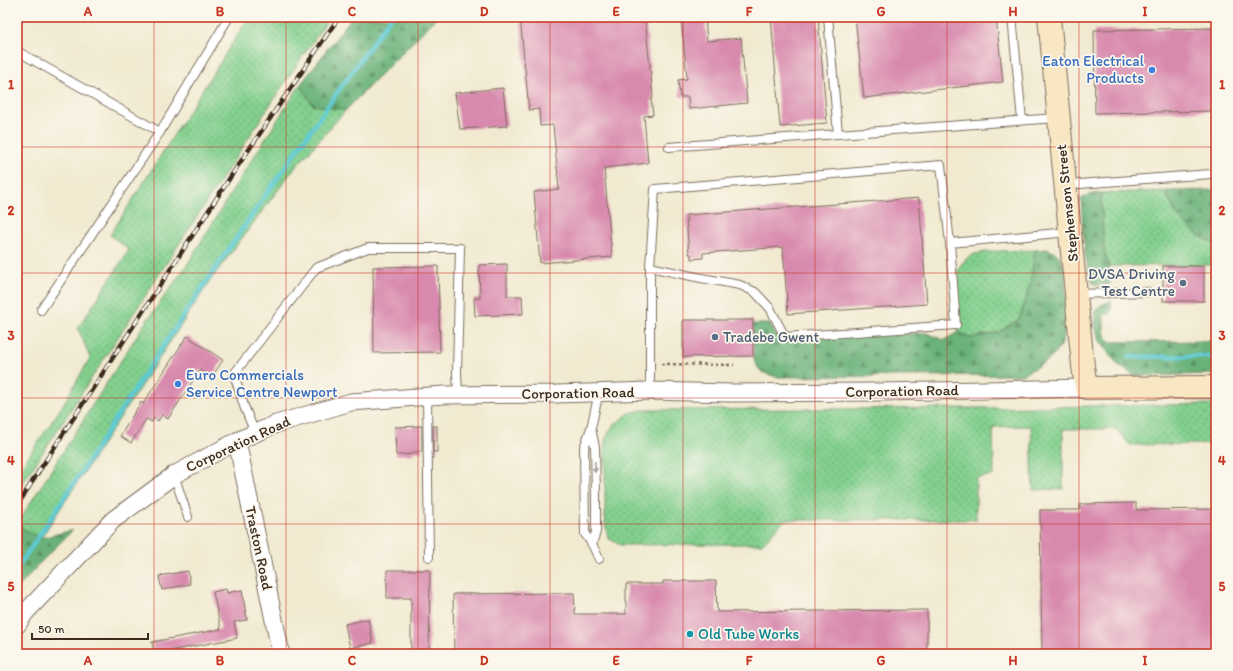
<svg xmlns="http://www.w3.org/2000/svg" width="1233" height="671" font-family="Itim,sans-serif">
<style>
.grass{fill:url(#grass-dots);stroke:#5f7d56}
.forest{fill:url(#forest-firs);stroke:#526e4c}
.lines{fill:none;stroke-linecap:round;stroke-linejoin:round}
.stream{stroke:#5ecad3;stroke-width:4.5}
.building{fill:#d889ad}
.lane-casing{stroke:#7b6d5d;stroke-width:10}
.street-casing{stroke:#7b6d5d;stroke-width:19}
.secondary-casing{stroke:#7b6d5d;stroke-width:24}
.path{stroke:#7b6d5d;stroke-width:2.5;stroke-dasharray:3 3;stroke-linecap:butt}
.lane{stroke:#fff;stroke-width:8}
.street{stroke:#fff;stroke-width:17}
.secondary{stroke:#f9e7c3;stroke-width:22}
.rail-casing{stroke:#3b2a1e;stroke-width:4.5}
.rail{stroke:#fbf7ec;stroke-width:3;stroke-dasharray:9;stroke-linecap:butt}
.oneway{fill:#a79f9a}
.grid{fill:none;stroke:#c8321e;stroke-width:1;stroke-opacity:0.55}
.shop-dot{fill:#3f7fe0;stroke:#fbf7ec;stroke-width:1.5}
.service-dot{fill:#5c6f8a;stroke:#fbf7ec;stroke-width:1.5}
.culture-dot{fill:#0f9aa8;stroke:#fbf7ec;stroke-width:1.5}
.labels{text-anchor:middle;stroke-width:3.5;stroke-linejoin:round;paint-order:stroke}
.shop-label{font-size:15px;fill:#366cbe;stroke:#fbf7ec;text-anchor:end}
.street-label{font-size:15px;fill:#3b2a1e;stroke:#fbf7ec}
.service-label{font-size:15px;fill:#4e5e75;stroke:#fbf7ec;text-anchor:end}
.culture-label{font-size:15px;fill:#0d838f;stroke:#fbf7ec;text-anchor:start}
.neatline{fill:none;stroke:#c8321e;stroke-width:1.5}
.grid-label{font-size:13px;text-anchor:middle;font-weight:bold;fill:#c8321e}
</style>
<defs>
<pattern id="grass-dots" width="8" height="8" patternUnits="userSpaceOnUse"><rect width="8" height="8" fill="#83d08f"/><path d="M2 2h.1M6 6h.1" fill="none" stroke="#6ca974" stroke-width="1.8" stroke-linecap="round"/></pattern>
<pattern id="forest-firs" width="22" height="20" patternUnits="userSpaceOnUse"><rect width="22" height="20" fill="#6ab27a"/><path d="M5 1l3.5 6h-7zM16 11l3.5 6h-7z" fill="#589163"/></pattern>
</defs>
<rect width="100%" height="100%" fill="#fbf7ec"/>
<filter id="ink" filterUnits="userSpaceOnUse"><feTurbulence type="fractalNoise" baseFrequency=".025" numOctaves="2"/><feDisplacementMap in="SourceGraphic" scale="8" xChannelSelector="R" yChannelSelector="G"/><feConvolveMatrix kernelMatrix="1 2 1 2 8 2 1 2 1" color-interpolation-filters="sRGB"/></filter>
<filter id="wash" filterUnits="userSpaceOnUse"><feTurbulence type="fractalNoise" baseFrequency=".012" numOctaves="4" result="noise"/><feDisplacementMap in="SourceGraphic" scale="16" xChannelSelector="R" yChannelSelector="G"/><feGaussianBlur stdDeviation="0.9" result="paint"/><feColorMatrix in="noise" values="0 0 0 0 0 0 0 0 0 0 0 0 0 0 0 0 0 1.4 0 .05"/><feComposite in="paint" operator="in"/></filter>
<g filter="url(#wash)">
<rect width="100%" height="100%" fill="#f1ead1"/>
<g class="grass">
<polygon points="249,17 330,17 291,73 17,492 17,473 61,408 90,358 78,328 129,250 110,235"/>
<polygon points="300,85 313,105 346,110 293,170 210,281 41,538 17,526 17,524 141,329 187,265 237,183"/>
<polygon points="1165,191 1177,215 1198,235 1214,244 1214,265 1109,266 1104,250 1101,193"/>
<path d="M 1035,250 L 1031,280 L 1020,318 L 1000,332 L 971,338 L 958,332 L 957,273 C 960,263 968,255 979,253 C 996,250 1018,251 1035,250 Z"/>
<polygon points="1216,404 1216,444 1130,445 1116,429 1063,429 1063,489 1033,490 1031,426 993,427 994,475 976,478 976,520 785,520 762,544 620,545 608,538 605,523 605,440 612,427 629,413 641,410 976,408"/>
</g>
<g class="forest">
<polygon points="352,17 437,17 346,110 313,105 300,85"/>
<polygon points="1216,190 1216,244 1214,244 1198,235 1177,215 1165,191"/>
<polygon points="1097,193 1101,193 1104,250 1109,266 1110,285 1095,285 1090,279 1085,254 1081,199 1089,195"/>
<path d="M 1047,249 L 1056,253 L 1061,259 L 1066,273 L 1066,327 L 1061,346 L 1049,360 L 1022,375 L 776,377 C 772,375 765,374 761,371 C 749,360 753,339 753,324 L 770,324 L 775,335 L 877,335 L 927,333 L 944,340 L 958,332 L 971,338 L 1000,332 L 1020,318 L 1031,280 L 1035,250 Z"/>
<polygon points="1111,301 1111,314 1104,314 1104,332 1109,342 1209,341 1216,339 1216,374 1135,376 1118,365 1100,341 1095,327 1095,311 1101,305"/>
<polygon points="17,526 41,538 73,530 39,564 17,589"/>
</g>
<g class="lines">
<g class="stream">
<polyline points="1128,357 1216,356"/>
<path d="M 17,568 C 70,492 118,413 170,336 C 242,228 316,122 391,17"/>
</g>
</g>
<g id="blocks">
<g class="building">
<polygon points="520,17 645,17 653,98 651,99 653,115 644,116 648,163 604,168 612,257 540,263 534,192 559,189 553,125 540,126 539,109 529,110"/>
<polygon points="681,17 705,17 707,41 741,38 747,103 689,109 688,97 680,97 678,80 687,79"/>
<polygon points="771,17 818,17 827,123 780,127"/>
<polygon points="855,17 996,17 1003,82 864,98"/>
<polygon points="1216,28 1216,111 1095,113 1094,30"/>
<polygon points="503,88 507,126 460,129 455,93"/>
<polygon points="919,198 927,304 788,314 783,247 703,253 703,258 691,259 691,254 689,254 686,215"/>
<polygon points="507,264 507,296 522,296 523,314 475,316 474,298 480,298 479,265"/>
<polygon points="438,266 440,352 374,353 373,267"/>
<rect x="1163" y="266" width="41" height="35"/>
<polygon points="683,320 753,320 753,356 683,357"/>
<polygon points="187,336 223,360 211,378 200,370 168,419 162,415 158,421 154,418 152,422 146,419 131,443 120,436 141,402 143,404"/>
<polygon points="422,426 422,452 413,452 413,454 396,455 395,427"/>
<rect x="433" y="426" width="4" height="26"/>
<polygon points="1136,503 1136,510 1216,509 1216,654 1042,654 1040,510 1080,510 1080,504"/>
<polygon points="387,570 430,570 429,654 411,654 411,598 387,598"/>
<polygon points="188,571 190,584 162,590 159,576"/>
<polygon points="663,581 716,581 717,612 927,610 927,654 454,654 453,594 574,593 575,614 626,614 626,584 663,584"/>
<polygon points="226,589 227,593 242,590 247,620 234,622 237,638 154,654 152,642 221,629 213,592"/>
<polygon points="368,619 373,643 350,648 345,624"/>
</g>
</g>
</g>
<g filter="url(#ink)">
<use href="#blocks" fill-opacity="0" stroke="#7b6d5d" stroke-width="1"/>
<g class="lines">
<defs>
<g id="lane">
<polyline points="828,17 838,134 1057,118"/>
<polyline points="1012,17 1022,120"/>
<polyline points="17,51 160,132"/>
<polyline points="669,147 838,134"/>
<polyline points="1066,185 1211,174"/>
<polyline points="650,267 696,277 740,285 755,292 770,308 785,337 956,325 950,243"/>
<polyline points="1077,294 1148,292"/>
<polyline points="41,310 160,132 229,17"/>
<polyline points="650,391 650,267 655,189 941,165 950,243 1069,232"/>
<polyline points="427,396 429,557"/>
<polyline points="591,428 595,447 596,494 596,532 592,544 585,534 584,448 591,428 599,392"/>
<polyline points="255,433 244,406 234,374 316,268 368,248 460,248 457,372 458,395"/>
<polyline points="174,475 188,517"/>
<polyline points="592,544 599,559"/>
</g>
<g id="street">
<polyline points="237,441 281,654"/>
<polyline points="17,625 25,613 113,520 174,475 237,441 276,424 351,402 444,395 556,394 650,391 731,393 880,392 1086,388"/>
</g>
<polyline id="secondary" points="1049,17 1083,366 1086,388 1216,387"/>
</defs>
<use href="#lane" class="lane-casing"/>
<use href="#street" class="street-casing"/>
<use href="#secondary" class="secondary-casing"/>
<polyline class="path" points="661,364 734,365"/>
<use href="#lane" class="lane"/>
<use href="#street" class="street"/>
<use href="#secondary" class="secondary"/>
<defs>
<polyline id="rail" points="17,506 39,471 235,170 339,17"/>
</defs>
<use href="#rail" class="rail-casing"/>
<use href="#rail" class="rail"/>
</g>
<defs><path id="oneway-solid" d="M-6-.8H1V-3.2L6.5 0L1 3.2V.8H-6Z"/></defs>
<use class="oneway" href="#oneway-solid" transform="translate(595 467) rotate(89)"/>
</g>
<path class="grid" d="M 154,17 L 154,654M 286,17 L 286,654M 418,17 L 418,654M 550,17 L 550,654M 683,17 L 683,654M 815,17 L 815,654M 947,17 L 947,654M 1079,17 L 1079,654M 17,147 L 1216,147M 17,273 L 1216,273M 17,398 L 1216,398M 17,524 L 1216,524"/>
<g class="shop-dot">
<circle cx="1152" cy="70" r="4"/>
<circle cx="178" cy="384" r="4"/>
</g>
<g class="service-dot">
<circle cx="1183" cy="283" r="4"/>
<circle cx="715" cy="337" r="4"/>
</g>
<circle class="culture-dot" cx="690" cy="634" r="4"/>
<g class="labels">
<g class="shop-label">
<text x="1144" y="66">Eaton Electrical<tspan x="1144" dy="17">Products</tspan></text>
<text x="186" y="380" text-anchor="start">Euro Commercials<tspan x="186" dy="17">Service Centre Newport</tspan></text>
</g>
<g class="street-label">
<text transform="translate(1067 203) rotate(-96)" y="5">Stephenson Street</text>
<text transform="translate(902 391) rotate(-1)" y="5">Corporation Road</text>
<text transform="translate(578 393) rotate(-1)" y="5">Corporation Road</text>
<text transform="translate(238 444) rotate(-25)" y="5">Corporation Road</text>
<text transform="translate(259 548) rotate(78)" y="5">Traston Road</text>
</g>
<g class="service-label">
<text x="1175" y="279">DVSA Driving<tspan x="1175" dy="17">Test Centre</tspan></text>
<text x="723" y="342" text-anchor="start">Tradebe Gwent</text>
</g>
<g class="culture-label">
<text x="698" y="639">Old Tube Works</text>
</g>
</g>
<rect width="1233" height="671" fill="none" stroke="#fbf7ec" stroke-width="44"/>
<path d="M32 633v6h116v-6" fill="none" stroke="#3b2a1e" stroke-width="2"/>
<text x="38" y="633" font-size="12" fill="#3b2a1e" stroke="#fbf7ec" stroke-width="3" paint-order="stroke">50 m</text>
<rect x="22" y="22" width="1189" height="627" class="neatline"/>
<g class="grid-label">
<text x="88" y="16">A</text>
<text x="220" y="16">B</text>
<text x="352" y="16">C</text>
<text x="484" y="16">D</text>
<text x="616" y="16">E</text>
<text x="749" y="16">F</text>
<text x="881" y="16">G</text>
<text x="1013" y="16">H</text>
<text x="1145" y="16">I</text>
<text x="11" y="89">1</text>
<text x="1222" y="89">1</text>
<text x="11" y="215">2</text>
<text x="1222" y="215">2</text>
<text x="11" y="340">3</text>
<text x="1222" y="340">3</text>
<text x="11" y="465">4</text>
<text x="1222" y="465">4</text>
<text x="11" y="591">5</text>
<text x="1222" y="591">5</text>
<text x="88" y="665">A</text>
<text x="220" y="665">B</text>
<text x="352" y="665">C</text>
<text x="484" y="665">D</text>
<text x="616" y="665">E</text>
<text x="749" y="665">F</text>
<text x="881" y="665">G</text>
<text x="1013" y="665">H</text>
<text x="1145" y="665">I</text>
</g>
</svg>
